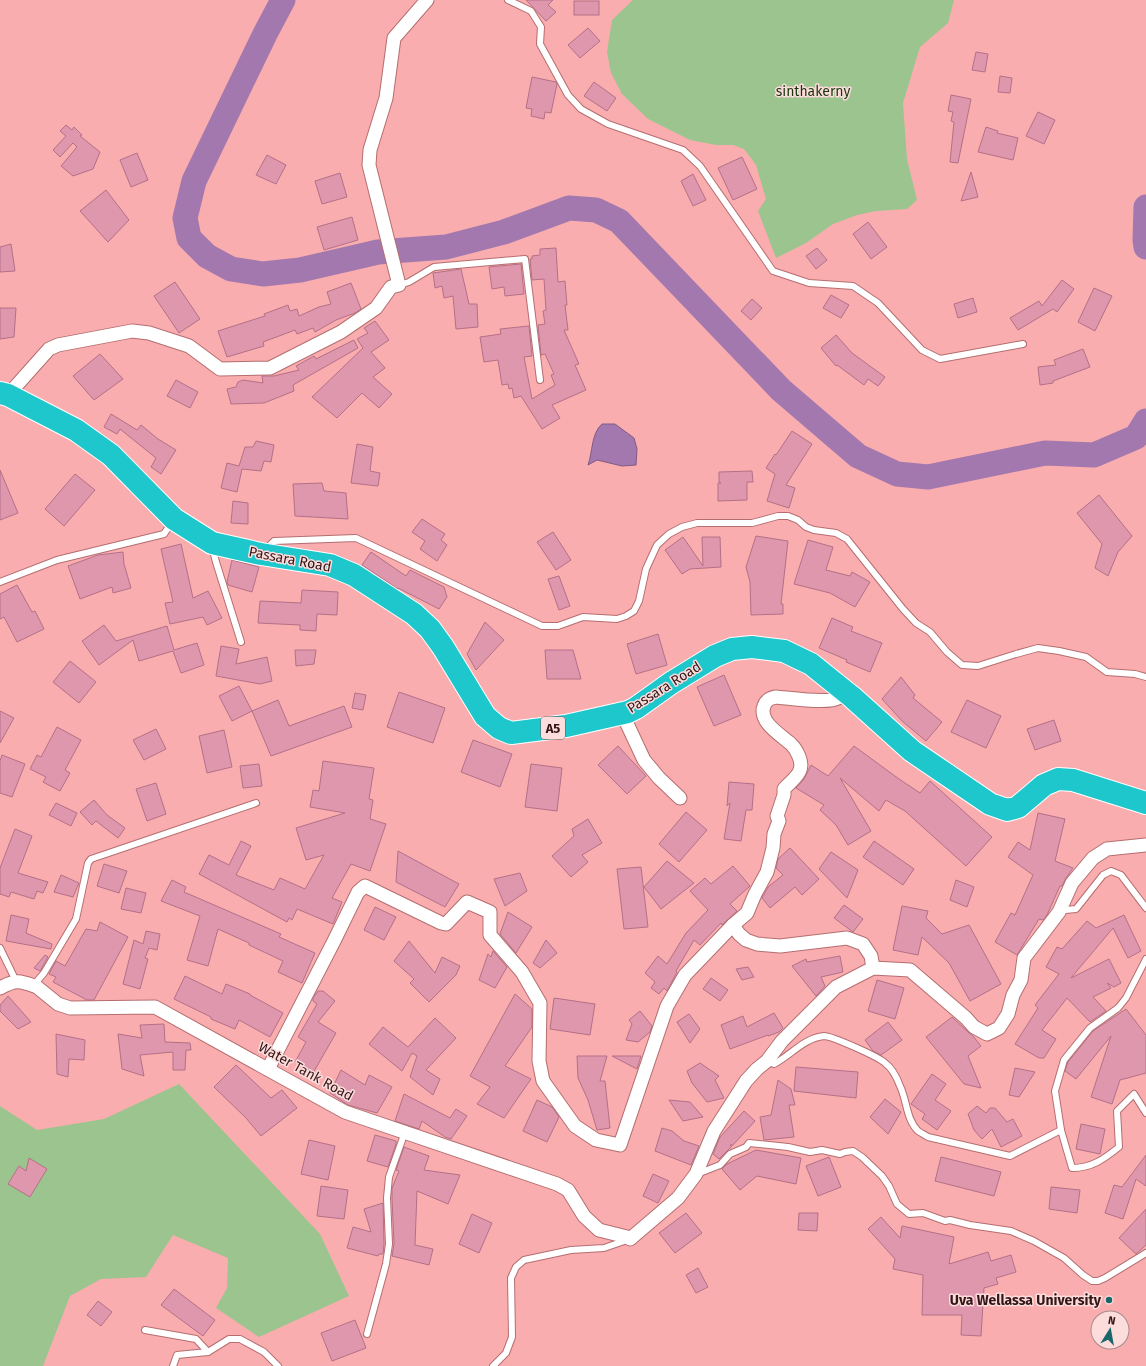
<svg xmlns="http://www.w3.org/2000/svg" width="1146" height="1366" font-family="'Fira Sans',sans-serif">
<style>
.green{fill:#9cc48f}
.water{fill:#a378af;stroke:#815b82}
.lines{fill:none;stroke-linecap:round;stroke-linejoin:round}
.river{stroke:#a378af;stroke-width:25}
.building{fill:#df97ae;stroke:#b47087}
.lane-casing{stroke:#b56e70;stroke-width:8}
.street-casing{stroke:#b56e70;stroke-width:15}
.highway-casing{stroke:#fff;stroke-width:24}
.lane{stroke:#fff;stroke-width:6}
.street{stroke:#fff;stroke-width:13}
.highway{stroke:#1ec7cc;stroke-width:22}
.poi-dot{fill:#19676a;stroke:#fddcdc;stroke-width:1.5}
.labels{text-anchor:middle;stroke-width:3;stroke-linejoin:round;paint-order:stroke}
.shield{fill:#fddcdc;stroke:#705153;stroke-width:1}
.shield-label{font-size:13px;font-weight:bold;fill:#331618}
.park-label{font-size:14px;fill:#17350d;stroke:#fddcdc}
.street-label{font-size:14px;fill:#331618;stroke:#fddcdc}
.poi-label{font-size:14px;font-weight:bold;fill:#331618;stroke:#fddcdc;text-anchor:end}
</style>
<rect width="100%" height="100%" fill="#faadae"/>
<g class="green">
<polygon points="633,0 954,0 948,23 920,47 903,103 907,159 917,200 907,209 876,211 857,215 833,224 806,243 776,258 758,211 766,199 756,165 744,149 733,145 716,145 690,140 648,119 622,94 611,73 607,52 612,20"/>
<polygon points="179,1084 320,1234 349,1296 259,1337 216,1308 227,1288 228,1258 173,1235 146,1277 101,1279 70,1296 43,1366 0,1366 0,1106 37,1130 104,1119"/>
</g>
<path class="water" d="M 602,424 L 615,424 L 634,438 L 637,449 L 636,465 L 622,466 L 597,460 L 588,465 C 593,451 591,434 602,424 Z"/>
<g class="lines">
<g class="river">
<polyline points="283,0 265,34 194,181 185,218 189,238 207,256 231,269 263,274 300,270 378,252 446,247 504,232 569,208 596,210 619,221 781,390 858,456 897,474 928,477 1045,453 1094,455 1136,437 1146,421"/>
<polyline points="1146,207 1145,240 1146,247"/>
</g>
</g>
<g class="building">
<polygon points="526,0 553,0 548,5 556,12 546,21"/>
<rect x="574" y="1" width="25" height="14"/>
<polygon points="588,28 600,41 580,58 568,45"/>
<polygon points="976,52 988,54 985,72 972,70"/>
<polygon points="1000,76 1012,78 1010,93 998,92"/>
<polygon points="532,77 556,82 557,84 551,113 545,112 544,119 531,116 532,109 526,108"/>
<polygon points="594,82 616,98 607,111 584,96"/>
<polygon points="951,95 971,99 958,163 950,162 954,122 951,121 953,112 948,111"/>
<polygon points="1038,112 1055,120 1044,144 1026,136"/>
<polygon points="66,125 72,130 74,127 82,135 80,136 100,152 93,169 73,176 61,166 77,147 73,143 60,157 53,150 66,136 60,131"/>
<polygon points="986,127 998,131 997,133 1018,138 1013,160 978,152"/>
<polygon points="137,153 148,180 131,187 120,160"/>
<polygon points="267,155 286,165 276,184 256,175"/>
<polygon points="742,157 757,189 733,200 718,168"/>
<polygon points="971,172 978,197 961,201"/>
<polygon points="340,173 347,197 322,204 315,181"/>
<polygon points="693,174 706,200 693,206 681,181"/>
<polygon points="106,190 129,220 108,242 80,211"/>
<polygon points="352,217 358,240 324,250 317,227"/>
<polygon points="868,222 887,247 871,259 853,234"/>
<polygon points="11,244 15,271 0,272 0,247"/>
<polygon points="556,248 558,282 565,281 567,305 565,305 568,330 564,330 579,364 575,365 586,390 552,405 560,418 542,429 521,396 514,398 512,388 509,389 508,384 502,385 498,360 484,362 480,337 501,334 500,329 529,326 532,356 524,357 532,399 555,385 551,375 554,374 545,354 541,355 538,325 545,324 543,311 546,310 544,279 532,280 530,259 532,259 532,256 540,255 540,249"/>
<polygon points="817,248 827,260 816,269 806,256"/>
<polygon points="521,264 524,294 505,296 504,287 492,289 489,267"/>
<polygon points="461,269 469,304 477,304 478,327 456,329 453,296 444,298 442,286 435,288 433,273"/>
<polygon points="1062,280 1074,289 1057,312 1053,309 1018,330 1010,318 1039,301 1042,306"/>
<polygon points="175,282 200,319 179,333 154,296"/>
<polygon points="351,283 361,309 355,313 336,320 315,332 313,328 297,334 295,330 263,342 264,346 227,357 218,331 265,316 264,314 288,305 290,311 297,309 299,316 319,307 331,304 327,292"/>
<polygon points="1094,288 1112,296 1095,331 1078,322"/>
<polygon points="831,295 849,305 841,318 823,308"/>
<polygon points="973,298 977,312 958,318 954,304"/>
<polygon points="752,299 762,308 751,320 741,311"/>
<polygon points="0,308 16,308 14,337 0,339"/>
<polygon points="375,321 389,340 371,352 385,368 373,377 392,394 379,408 362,393 337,418 312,397 363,348 357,339 368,333 364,328"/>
<polygon points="836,335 852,353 885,377 878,386 868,379 864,385 837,365 836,366 821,348"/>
<polygon points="354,340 358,348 293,385 294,391 264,403 231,404 227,389 236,387 238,382 243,380 263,383 262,376 274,376 299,370 296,366 314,356 316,359"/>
<polygon points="1083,349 1090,367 1053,381 1053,383 1040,385 1038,367 1056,365 1054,360"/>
<polygon points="100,354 123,379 94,400 73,376"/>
<polygon points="176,380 198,392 190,408 167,396"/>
<polygon points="111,414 137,430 141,425 158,439 176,450 161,474 151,467 156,458 120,429 117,434 104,427"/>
<polygon points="792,431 812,444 786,485 795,488 789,508 767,501 775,474 766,468 775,454 776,455"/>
<polygon points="256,441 274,445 271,462 264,461 261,471 242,469 237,492 221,488 227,463 239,466 245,447 253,447"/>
<polygon points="357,444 373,447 370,471 380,473 378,486 351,483"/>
<polygon points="0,470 18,513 0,520"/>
<polygon points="752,471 753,482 747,482 747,500 718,501 718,483 721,483 719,482 719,472"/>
<polygon points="75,474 95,490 64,526 45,509"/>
<polygon points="322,483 324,491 346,493 348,519 295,516 293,484"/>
<polygon points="1099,495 1132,536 1118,552 1108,576 1095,568 1102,544 1077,513"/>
<polygon points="233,501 248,503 248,524 231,523"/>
<polygon points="422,519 445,534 441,540 447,545 437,561 420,549 425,541 412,532"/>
<polygon points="553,532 571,560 556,570 537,542"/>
<polygon points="756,536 788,541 781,604 783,604 783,614 751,615 750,582 746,567"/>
<polygon points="683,537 703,566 702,537 720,537 721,567 690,569 682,574 665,550"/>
<polygon points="808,540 833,547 826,570 850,576 852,572 870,582 855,607 830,593 794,584"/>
<polygon points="181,544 193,598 208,591 222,618 207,625 203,617 170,624 165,603 173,602 161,549"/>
<polygon points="123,552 124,564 131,588 113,593 112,587 80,599 68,566 98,555"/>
<polygon points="371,552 406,576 410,570 444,587 447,597 439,609 398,588 398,589 362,565"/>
<polygon points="232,560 259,567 252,592 228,585 227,582"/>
<polygon points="559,576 570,606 559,610 548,579"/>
<polygon points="17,585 32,612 35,611 44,629 17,642 4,617 0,619 0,594"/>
<polygon points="302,590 338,592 337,615 317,614 316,631 300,630 300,625 258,623 260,601 301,603"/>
<polygon points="832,618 853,627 851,631 882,643 870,672 846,662 847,660 819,648"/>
<polygon points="485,622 504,640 476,670 467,654"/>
<polygon points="104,625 116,641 167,626 174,650 197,643 204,665 181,673 173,651 139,661 133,640 99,665 82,641"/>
<polygon points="658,634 667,665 636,674 627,644"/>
<polygon points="221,646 239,649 236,664 267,657 272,681 260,684 216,676"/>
<polygon points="295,650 316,650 314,664 296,666"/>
<polygon points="545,650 573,650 581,679 547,679"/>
<polygon points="70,661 96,682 79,703 53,682"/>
<polygon points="724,675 741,715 714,726 697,687"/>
<polygon points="901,677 915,695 913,698 942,722 926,741 902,721 882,699"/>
<polygon points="239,686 252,711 232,721 219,696"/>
<polygon points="399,692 445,708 433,743 387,727"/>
<polygon points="355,693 366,695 363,710 352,708"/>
<polygon points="278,700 289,726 344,706 352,727 271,756 252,711"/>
<polygon points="967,700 1001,716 986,748 951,732"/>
<polygon points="0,711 14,718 0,743"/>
<polygon points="1054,720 1061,741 1035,750 1027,729"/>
<polygon points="57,727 81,740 65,770 70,773 60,791 43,782 46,777 30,769 37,755 41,757"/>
<polygon points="156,729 166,749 144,760 133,740"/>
<polygon points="224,730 232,767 207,773 199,736"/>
<polygon points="473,740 512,754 500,787 461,772"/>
<polygon points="618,746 646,776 627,794 598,765"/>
<polygon points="854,746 899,779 920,793 930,781 992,837 966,866 905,811 886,800 879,811 840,778 871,831 848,845 836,825 820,810 824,805 796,788 804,779 811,765 828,776"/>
<polygon points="2,755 25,764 12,797 0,793 0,761"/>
<polygon points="323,761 374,768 369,799 373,800 370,819 386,824 370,871 351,864 332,898 342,902 333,924 297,909 292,920 289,918 287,922 199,874 209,855 229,865 241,841 251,846 236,875 274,890 280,878 305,889 324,855 306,860 296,828 345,813 310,807 313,790 319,791"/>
<polygon points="259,764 262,786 243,788 240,766"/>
<polygon points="531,764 562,768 557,811 525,807"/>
<polygon points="729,782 754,784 752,810 746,810 741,841 724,839 730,803 727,806"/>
<polygon points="156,783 166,814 147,821 136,789"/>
<polygon points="94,800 107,815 125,828 118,838 96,821 92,825 80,812"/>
<polygon points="56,803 77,813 71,826 49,815"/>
<polygon points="686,812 707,830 679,862 659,844"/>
<polygon points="1038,813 1065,819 1055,861 1073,868 1066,878 1062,886 1060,886 1047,915 1043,920 1039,919 1017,955 995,942 1011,913 1015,915 1033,875 1008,857 1018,842 1030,850"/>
<polygon points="588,819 602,843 582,855 588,862 571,877 552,856 574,836 572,829"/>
<polygon points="15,829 32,836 18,873 48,882 43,893 37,891 34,899 11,892 9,897 0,894 0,868"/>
<polygon points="874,841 914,869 903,885 863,857"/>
<polygon points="790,848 819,879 802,895 795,887 770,908 762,898 768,887 783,875 776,868 778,859"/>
<polygon points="398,851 459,884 445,907 396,882"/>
<polygon points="831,852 858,870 847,898 819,869"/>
<polygon points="667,861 694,883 661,909 644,887"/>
<polygon points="104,864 127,871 119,893 97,886"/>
<polygon points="733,866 750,886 730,904 737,911 722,925 721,923 700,945 694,940 676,971 677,972 667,991 664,988 659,994 651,988 655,982 645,973 658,956 667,964 686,933 708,910 690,891 705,878 711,884"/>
<polygon points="641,867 648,927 624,929 617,869"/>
<polygon points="520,873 527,891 505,906 494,879"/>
<polygon points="61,875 79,883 73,897 54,892"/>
<polygon points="172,880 186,887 184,892 281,934 279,937 315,953 302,983 278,972 283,961 249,945 249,943 218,929 208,966 187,960 200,916 161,901"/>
<polygon points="956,880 974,887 967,907 950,900"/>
<polygon points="126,888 146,893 141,913 121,909"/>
<polygon points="844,905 863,919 853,932 834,918"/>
<polygon points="902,906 928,911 926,918 942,934 969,925 1001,984 970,1001 949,963 922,937 918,955 893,950"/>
<polygon points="375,907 396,917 384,940 364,930"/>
<polygon points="508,912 532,927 516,953 500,934"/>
<polygon points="11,915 29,919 26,933 52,944 51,949 6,941"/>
<polygon points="1124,915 1141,951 1128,958 1113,928 1071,978 1109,959 1121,983 1114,987 1107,983 1111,988 1093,997 1106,1011 1090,1022 1067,998 1042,1030 1056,1039 1044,1058 1039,1058 1015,1044 1038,1008 1035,1005 1059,974 1046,967 1057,947 1062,949 1087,921 1096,928"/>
<polygon points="100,922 128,937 94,1000 87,1000 53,982 56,977 49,974 56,961 65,966 86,929 97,931"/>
<polygon points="146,931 160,934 157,950 149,948 145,958 148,959 140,989 123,984 134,940 143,944"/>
<polygon points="546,940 557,953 540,968 533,963"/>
<polygon points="409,941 435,973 442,957 460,966 456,975 429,1002 410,983 414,979 394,961"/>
<polygon points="493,951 507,967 495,988 479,980 488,954 491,957"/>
<polygon points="45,955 48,957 40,971 34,968"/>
<polygon points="840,956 843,972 821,977 825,986 816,996 792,966 806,959 807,962"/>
<polygon points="748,967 754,977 742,980 736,969"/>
<polygon points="185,976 222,994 226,984 250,994 250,995 283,1013 270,1037 239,1020 235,1029 211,1019 211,1017 174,999"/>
<polygon points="711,978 728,990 720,1001 703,989"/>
<polygon points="877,980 904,988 895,1019 868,1011"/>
<polygon points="318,991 323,991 335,1001 318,1022 336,1033 313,1073 295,1062 306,1042 298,1037 317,1004 313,1001 313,998"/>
<polygon points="515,994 532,1009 532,1027 505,1066 531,1079 504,1118 477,1104 490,1087 470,1076"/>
<polygon points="8,996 31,1022 18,1029 0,1011 0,1005"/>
<polygon points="554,998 595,1004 590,1035 550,1029"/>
<polygon points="1126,1009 1146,1035 1146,1073 1120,1080 1112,1104 1091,1097 1111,1036 1076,1079 1065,1071 1068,1062 1093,1031"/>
<polygon points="640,1011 652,1026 650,1032 638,1042 626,1040 632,1024 629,1020"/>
<polygon points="774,1013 783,1028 779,1032 768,1036 768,1035 730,1049 721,1025 743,1016 747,1027"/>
<polygon points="689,1014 700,1029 690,1043 677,1022"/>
<polygon points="952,1017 968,1032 973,1036 981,1046 968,1056 981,1088 964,1084 926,1037"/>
<polygon points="435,1018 456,1038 426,1070 440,1079 433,1095 410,1077 417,1056 412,1053 402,1071 369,1044 383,1027 408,1047"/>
<polygon points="888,1022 902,1040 881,1055 873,1051 865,1040"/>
<polygon points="164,1024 165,1042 190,1043 191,1050 186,1050 185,1070 173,1070 173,1052 140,1055 144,1076 122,1069 118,1034 142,1038 140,1025"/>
<polygon points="56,1034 85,1040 84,1060 69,1059 68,1077 57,1074"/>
<polygon points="577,1056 607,1056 600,1081 605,1081 610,1128 597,1130 588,1100 578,1078"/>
<polygon points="612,1056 641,1056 637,1069"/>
<polygon points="700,1063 719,1076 715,1080 724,1098 707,1102 692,1083 687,1071"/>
<polygon points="236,1065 271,1098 282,1090 297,1108 261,1136 246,1118 214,1087"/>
<polygon points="796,1067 858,1072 856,1098 794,1091"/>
<polygon points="1015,1068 1035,1072 1019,1097 1009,1095"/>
<polygon points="341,1070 365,1085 369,1075 392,1087 377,1113 348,1105 330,1093"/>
<polygon points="932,1074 946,1084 935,1100 951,1111 937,1130 922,1119 925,1114 911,1104"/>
<polygon points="778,1080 791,1089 795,1105 789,1105 794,1137 764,1140 760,1117 771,1115"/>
<polygon points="404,1094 450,1118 456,1109 467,1116 451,1139 445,1137 422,1121 419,1129 395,1121"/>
<polygon points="885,1099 901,1112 888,1134 870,1117"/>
<polygon points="537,1100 552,1107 559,1117 547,1142 523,1131"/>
<polygon points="669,1100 690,1102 703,1117 683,1121"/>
<polygon points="977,1106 986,1113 990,1108 995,1108 1007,1122 1013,1119 1022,1136 1001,1147 992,1129 982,1139 974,1130 968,1114"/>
<polygon points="744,1111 755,1121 733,1145 730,1145 732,1146 719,1159 713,1154 720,1137"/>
<polygon points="1081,1124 1105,1129 1100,1154 1076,1149"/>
<polygon points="662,1128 672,1131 684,1141 699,1146 691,1165 655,1151"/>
<polygon points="375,1135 396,1141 396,1144 388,1167 367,1161"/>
<polygon points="309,1140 335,1146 328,1180 301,1174"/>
<polygon points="404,1147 429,1156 424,1170 460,1175 448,1204 417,1191 415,1245 433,1249 429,1265 392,1256 394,1244 392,1198 392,1188 399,1171 396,1170"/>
<polygon points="756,1150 801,1158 796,1184 757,1176 740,1190 722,1169 727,1164"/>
<polygon points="1146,1155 1146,1186 1136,1179 1123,1219 1105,1213 1114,1185 1122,1187"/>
<polygon points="829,1157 841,1187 818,1196 806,1166"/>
<polygon points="941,1157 1001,1172 994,1196 935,1181"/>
<polygon points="29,1158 47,1169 30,1197 8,1184 19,1166 26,1171"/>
<polygon points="653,1174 669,1181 658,1203 643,1196"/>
<polygon points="321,1186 348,1190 344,1219 317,1216"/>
<polygon points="1051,1187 1080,1190 1077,1213 1049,1209"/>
<polygon points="383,1203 384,1244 383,1254 379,1254 378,1256 347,1248 353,1227 371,1232 364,1209"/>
<polygon points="1146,1209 1146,1245 1136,1254 1119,1238"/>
<polygon points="686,1213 702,1233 675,1253 659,1233"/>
<polygon points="799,1213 818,1213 817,1231 798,1230"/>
<polygon points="472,1214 492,1223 479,1253 459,1244"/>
<polygon points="881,1217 900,1238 902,1226 954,1237 949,1264 988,1252 991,1261 1011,1255 1016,1272 996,1278 998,1284 984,1288 981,1336 961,1335 962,1315 922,1315 923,1275 893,1269 895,1259 868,1229"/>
<polygon points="698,1268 708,1287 696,1293 686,1275"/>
<polygon points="174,1289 215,1320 203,1336 161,1305"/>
<polygon points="98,1301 112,1312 101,1326 87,1315"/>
<polygon points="355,1320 366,1348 332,1361 321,1333"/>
</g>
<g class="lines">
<defs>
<g id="lane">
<polyline points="508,0 531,11 541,27 540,44 568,95 581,109 608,124 683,150 700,166 773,271 809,283 853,286 878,303 922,350 940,359 1023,344"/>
<polyline points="399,285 409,282 434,267 525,259 540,380"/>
<polyline points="212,547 216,562 241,642"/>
<polyline points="265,550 274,541 356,538 542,626 558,626 583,617 617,619 626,616 634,611 639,601 646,569 657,545 669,534 682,527 697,523 752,523 778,516 788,516 798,520 806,527 814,530 836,533 847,539 903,609 916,623 930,632 947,652 962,665 978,666 1016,654 1038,648 1059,651 1086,657 1107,672 1135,674 1146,677"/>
<polyline points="0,582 57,560 164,534 172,522"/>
<polyline points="1060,912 1065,910 1076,909 1103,875 1111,871 1121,875 1146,908"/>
<polyline points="0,948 16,981"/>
<polyline points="33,986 44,973 76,919 88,863 91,859 256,803"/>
<path d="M 767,1061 L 774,1064 C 791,1055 804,1038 824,1036 C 832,1036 879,1057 885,1063 C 892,1068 897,1078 900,1086 C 907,1100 906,1119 918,1131 C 921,1133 925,1135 928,1137 L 1010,1156 L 1061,1130 L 1072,1168 C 1092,1168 1104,1159 1119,1147 L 1117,1111 L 1134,1094 L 1146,1113"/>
<polyline points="1061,1130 1055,1091 1064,1060 1090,1028 1118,1008 1126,998 1146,959"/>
<polyline points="697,1174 720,1165 730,1154 746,1147 749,1143 788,1147 810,1152 822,1150 840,1154 845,1152 853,1151 862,1157 882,1176 889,1186 897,1204 909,1214 923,1213 945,1221 950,1220 970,1225 1011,1231 1034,1241 1064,1258 1083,1275 1092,1281 1098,1281 1105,1278 1146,1253"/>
<polyline points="145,1330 196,1339 208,1352"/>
<polyline points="367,1334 386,1264 389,1244 387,1198 389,1177 405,1132"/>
<polyline points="173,1366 177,1355 208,1352 229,1339 240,1339 264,1352 278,1366"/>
<polyline points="493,1366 506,1353 512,1337 511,1278 516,1267 524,1260 571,1250 604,1248 627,1240"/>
</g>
<g id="street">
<polyline points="8,395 49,349 58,345 132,331 149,333 189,346 220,369 270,368 341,332 376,308 391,287 399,285 369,165 370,150 386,98 394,38 427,0"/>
<polyline points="622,713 644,760 659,778 680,798"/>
<polyline points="733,925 739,934 746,940 757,944 780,946 847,938 863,944 871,956 873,968"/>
<path d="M 0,988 C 17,979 20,981 37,987 L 58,1004 L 70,1008 L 155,1007 L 345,1112 L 557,1184 L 568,1190 L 584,1216 L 599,1230 L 631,1238"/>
<path d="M 268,1069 L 334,941 L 358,892 L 365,886 L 441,923 L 446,924 L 467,902 L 490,912 L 490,935 L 522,972 L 540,1003 L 539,1061 L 543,1081 L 575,1126 L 596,1140 L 620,1145 L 667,1006 L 685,975 L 733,925 L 747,913 L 755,894 L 767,872 L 773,848 L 774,834 L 779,821 L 777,816 L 784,795 L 784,789 C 789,783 798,777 800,770 C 803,762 797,750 791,744 C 781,735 758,722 764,706 C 766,700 770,698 776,697 C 789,698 828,704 838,698 C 841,696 842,693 843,690"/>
<polyline points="630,1239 678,1198 696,1174 714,1131 746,1081 757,1069 767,1061 782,1041 836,987 873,968 910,970 966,1018 974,1027 987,1034 999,1028 1008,1014 1013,995 1021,980 1024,958 1059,912 1072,883 1093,858 1107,849 1146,845"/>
</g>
<polyline id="highway" points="0,393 8,395 76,430 111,455 174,519 212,543 261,554 330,565 354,575 414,614 430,629 443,647 485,716 499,728 511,733 566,726 628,712 636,708 671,683 715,656 732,649 752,647 784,651 811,664 852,697 912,751 990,804 1007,810 1018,807 1044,785 1058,779 1073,780 1146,803"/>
</defs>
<use href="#lane" class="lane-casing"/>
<use href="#street" class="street-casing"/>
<use href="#highway" class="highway-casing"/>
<use href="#lane" class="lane"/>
<use href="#street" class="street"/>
<use href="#highway" class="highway"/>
</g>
<circle class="poi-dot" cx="1109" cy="1300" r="4"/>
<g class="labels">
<rect class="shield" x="541" y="717" width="24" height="22" rx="3"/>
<g class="shield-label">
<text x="553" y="733">A5</text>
</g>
<g class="park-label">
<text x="813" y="96">sinthakerny</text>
</g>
<g class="street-label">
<text transform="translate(290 559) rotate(11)" y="5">Passara Road</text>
<text transform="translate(664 687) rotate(-32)" y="5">Passara Road</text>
<text transform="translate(306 1071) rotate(29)" y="5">Water Tank Road</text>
</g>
<g class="poi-label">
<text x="1101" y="1305">Uva Wellassa University</text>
</g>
</g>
<g transform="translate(1110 1330) rotate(11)"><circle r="19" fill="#fddcdc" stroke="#ac8d8e"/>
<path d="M0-3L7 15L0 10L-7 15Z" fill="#19676a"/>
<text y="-6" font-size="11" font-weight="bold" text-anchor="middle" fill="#331618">N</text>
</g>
</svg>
